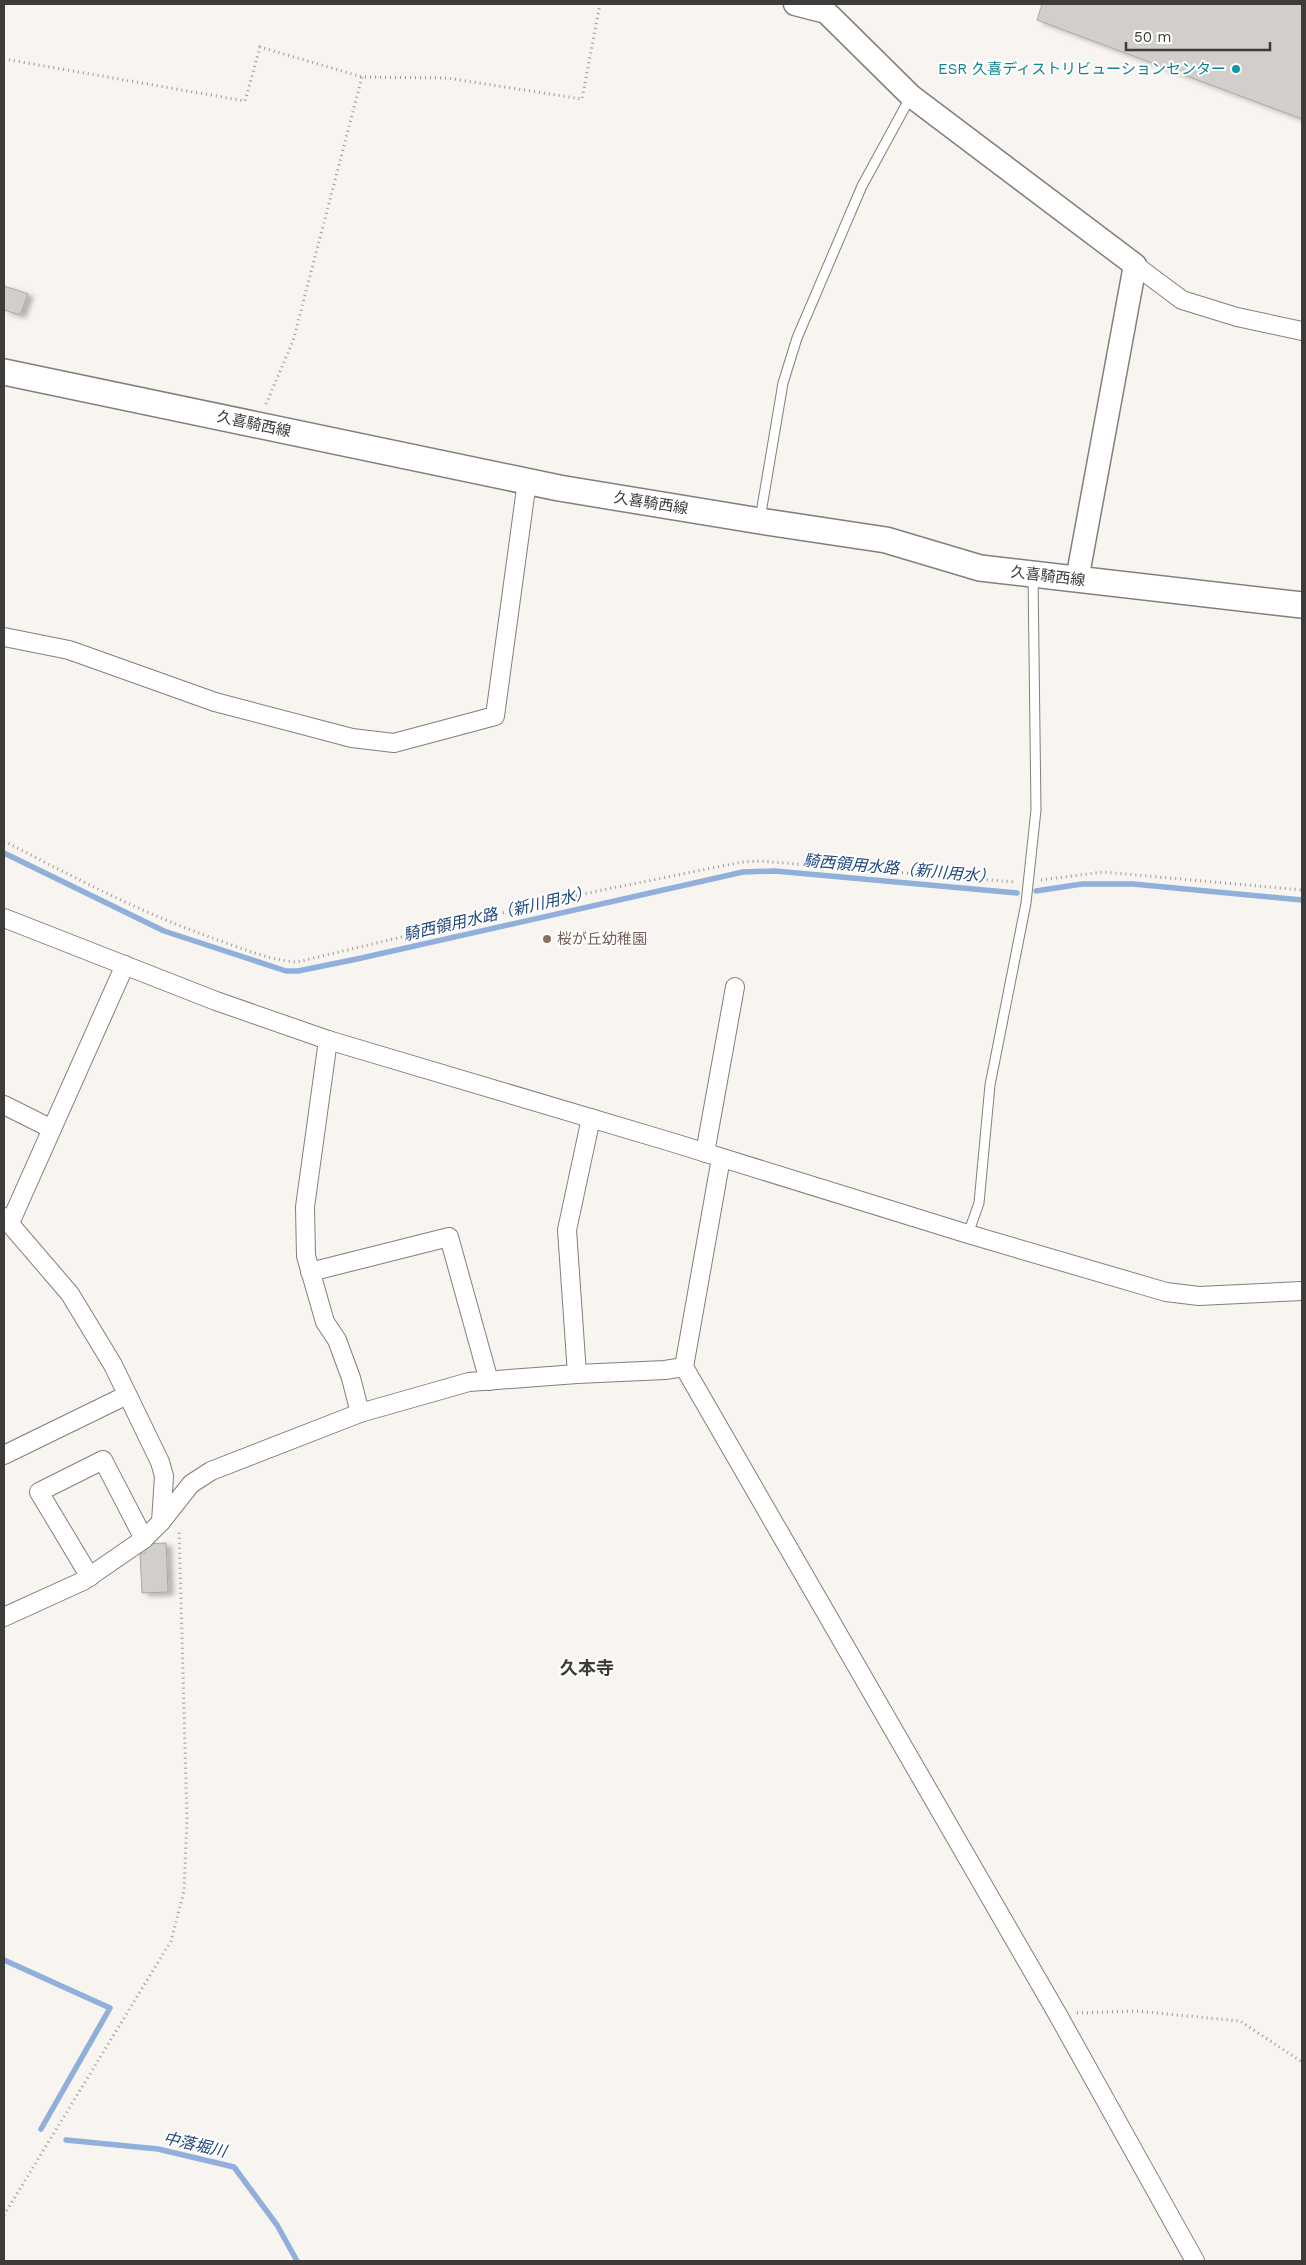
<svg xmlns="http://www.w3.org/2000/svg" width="1306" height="2265" font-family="'Work Sans','Noto Sans JP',sans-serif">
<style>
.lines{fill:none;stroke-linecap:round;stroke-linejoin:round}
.stream{stroke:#91afdb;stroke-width:5.5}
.building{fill:#d2ceca;stroke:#aba7a3;filter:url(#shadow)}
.service-casing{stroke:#837f7b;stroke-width:11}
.minor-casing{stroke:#837f7b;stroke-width:20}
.tertiary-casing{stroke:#837f7b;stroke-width:25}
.secondary-casing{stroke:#837f7b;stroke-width:28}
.path{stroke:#9a9895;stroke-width:3;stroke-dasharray:1 4;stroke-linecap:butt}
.service{stroke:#fff;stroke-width:9}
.minor{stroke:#fff;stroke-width:18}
.tertiary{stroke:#fff;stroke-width:22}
.secondary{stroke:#fff;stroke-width:25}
.culture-dot{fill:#0f9aa8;stroke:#fff;stroke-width:2}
.education-dot{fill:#8d6e63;stroke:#fff;stroke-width:2}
.labels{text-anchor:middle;stroke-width:4;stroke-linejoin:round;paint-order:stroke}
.culture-label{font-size:15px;fill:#0d838f;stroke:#fff;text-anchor:end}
.street-label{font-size:15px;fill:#3d3c3a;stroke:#fff}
.education-label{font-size:15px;fill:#785e54;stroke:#fff;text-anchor:start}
.water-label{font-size:16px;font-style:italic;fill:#21477d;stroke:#fff}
.quarter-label{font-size:18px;font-weight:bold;fill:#3d3c3a;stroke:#fff}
</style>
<defs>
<filter id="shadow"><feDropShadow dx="5.5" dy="3" stdDeviation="2.5" flood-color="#0004"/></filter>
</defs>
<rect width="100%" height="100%" fill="#f8f4f0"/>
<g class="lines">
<g class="stream">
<polyline points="4,853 164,931 286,971 298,971 357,959 743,872 775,871 1017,893"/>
<polyline points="1036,891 1082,884 1133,884 1302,900"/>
<polyline points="4,1960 110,2008 41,2129"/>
<polyline points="66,2140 158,2149 234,2167 277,2225 297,2261"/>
</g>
</g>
<g class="building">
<polygon points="1042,4 1302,4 1302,119 1037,20"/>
<polygon points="4,286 28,294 20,315 4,310"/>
<polygon points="166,1543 168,1592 142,1593 140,1553 145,1553 145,1544"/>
</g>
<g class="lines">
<defs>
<g id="service">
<polyline points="760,519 783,383 797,338 862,186 911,96"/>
<polyline points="968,1234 979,1203 990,1085 1026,903 1036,810 1033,575"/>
</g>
<g id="minor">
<polyline points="1135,265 1182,300 1237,317 1302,331"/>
<polyline points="4,637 69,650 215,702 352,738 394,743 495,716 527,481"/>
<polyline points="4,918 216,1001 328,1040 671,1142 968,1234 1166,1292 1199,1296 1302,1291"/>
<polyline points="328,1040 305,1207 306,1256 325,1322 337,1340 351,1378 360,1413"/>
<polyline points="4,1105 52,1129"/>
<polyline points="705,1153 735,987"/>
<polyline points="721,1158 684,1367 1058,2015 1195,2261"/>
<polyline points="4,1217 70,1294 113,1365 160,1462 164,1476 161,1522"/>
<polyline points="10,1223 125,965"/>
<polyline points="310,1272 449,1237 489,1381"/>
<polyline points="577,1374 567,1230 591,1118"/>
<polyline points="4,1455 127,1395"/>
<polyline points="90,1577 39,1492 103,1460 144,1539"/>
<polyline points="4,1617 83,1581 144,1539 161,1522 191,1484 211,1471 360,1413 469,1382 577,1374 665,1370 684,1367"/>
</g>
<polyline id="tertiary" points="795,4 826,12 911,96 1135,265 1077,580"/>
<polyline id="secondary" points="4,372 559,488 760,521 886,540 980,568 1302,605"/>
</defs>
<use href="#service" class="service-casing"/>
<use href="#minor" class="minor-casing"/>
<use href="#tertiary" class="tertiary-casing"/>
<use href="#secondary" class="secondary-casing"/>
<g class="path">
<polyline points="4,59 245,101 260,47 362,77 447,78 582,99 600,4"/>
<polyline points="266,404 293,341 362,77"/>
<path d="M 4,841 C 75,878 145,915 221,941 C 246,950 270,960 297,962 L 573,896 L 742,862 L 760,861 L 1015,882"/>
<polyline points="1041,880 1103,872 1302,890"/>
<polyline points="1077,2013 1136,2011 1240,2021 1302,2062"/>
<polyline points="4,2215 171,1941 184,1891 187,1819 179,1530"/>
</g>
<use href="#service" class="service"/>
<use href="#minor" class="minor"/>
<use href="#tertiary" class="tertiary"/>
<use href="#secondary" class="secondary"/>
</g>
<circle class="culture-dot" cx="1236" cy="69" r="5"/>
<circle class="education-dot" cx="547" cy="939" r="5"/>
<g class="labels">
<g class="culture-label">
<text x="1226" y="74">ESR 久喜ディストリビューションセンター</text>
</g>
<g class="street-label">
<text transform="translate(254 424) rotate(12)" y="5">久喜騎西線</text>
<text transform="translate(651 503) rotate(9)" y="5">久喜騎西線</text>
<text transform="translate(1048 576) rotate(7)" y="5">久喜騎西線</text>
</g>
<g class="education-label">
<text x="557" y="944">桜が丘幼稚園</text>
</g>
<g class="water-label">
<text transform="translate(899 868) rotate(5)" y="6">騎西領用水路（新川用水）</text>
<text transform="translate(497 913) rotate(-13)" y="6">騎西領用水路（新川用水）</text>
<text transform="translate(195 2144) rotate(13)" y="6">中落堀川</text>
</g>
<g class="quarter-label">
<text x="587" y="1674">久本寺</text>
</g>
</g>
<rect width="1306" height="2265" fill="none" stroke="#3d3c3a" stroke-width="10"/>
<path d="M1126 42v8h144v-8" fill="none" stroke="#3d3c3a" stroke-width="2.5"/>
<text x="1134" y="42" font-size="15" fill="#3d3c3a" stroke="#ffffff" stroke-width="4" paint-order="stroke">50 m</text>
</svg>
